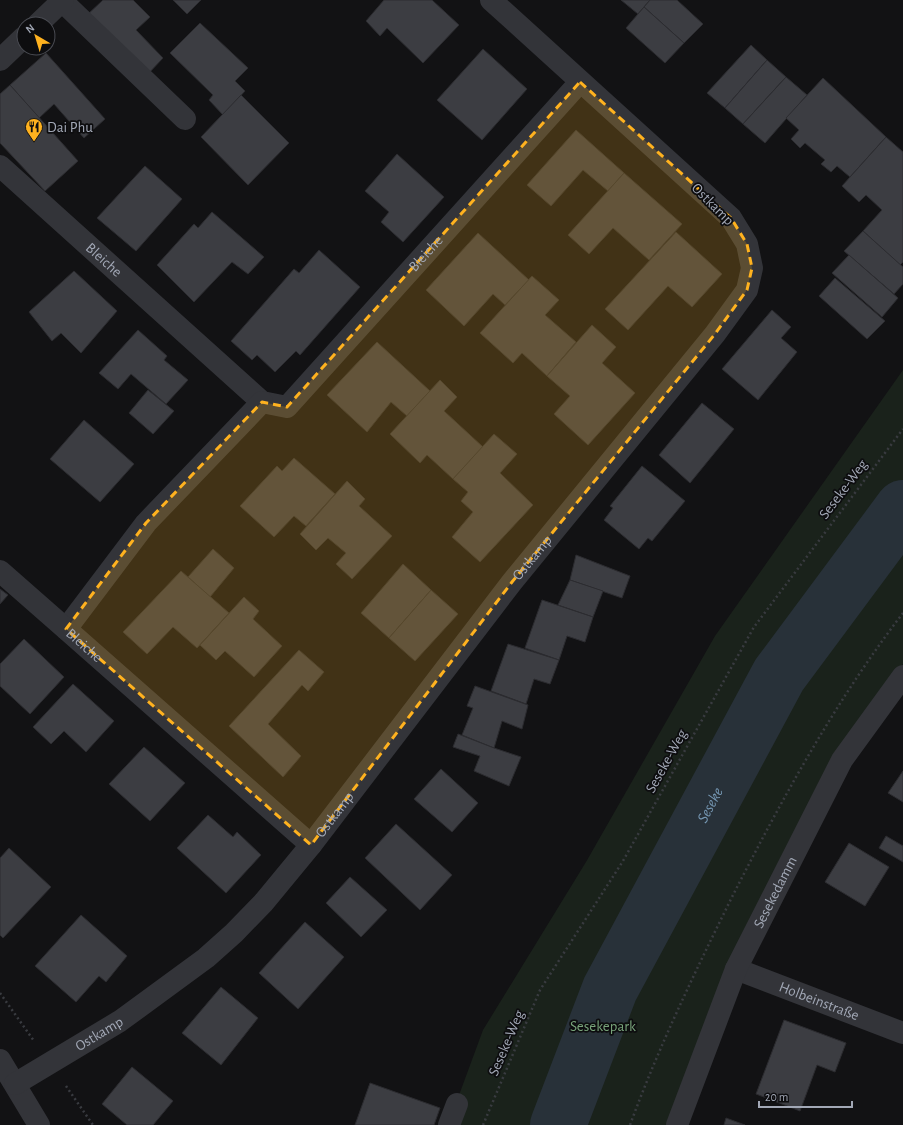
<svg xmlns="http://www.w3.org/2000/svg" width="903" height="1125" font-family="'Alegreya Sans',sans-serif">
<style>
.green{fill:#1a221b}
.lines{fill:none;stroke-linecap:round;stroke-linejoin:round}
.river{stroke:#283139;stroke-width:56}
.building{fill:#3c3d42;stroke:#2c2c30}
.path{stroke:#393b40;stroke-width:2.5;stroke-dasharray:2 3;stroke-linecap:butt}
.minor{stroke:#333439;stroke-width:22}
.marked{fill:#ffb21f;fill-opacity:0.2;stroke:#ffb21f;stroke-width:3;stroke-dasharray:8 5;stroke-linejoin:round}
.labels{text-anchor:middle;stroke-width:3.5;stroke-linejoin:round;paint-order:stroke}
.poi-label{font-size:15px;fill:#a2a8b6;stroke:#0d0d0f;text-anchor:start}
.street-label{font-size:15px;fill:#a2a8b6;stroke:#0d0d0f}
.park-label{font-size:15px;fill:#78a37a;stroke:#0d0d0f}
.water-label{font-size:16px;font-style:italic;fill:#7698b4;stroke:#0d0d0f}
</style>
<rect width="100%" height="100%" fill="#121214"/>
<polygon class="green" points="903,370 903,664 840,752 671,1125 448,1125 483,1030 586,862 715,636"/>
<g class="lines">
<path class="river" id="s1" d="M 558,1125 L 610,989 L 779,675 L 903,508"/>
</g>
<g class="building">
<polygon points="103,0 133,0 150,17 136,30 163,58 147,75 86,16"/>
<polygon points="173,0 201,0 187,14"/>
<polygon points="384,0 432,0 459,25 423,63 387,28 380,36 366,21"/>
<polygon points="621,0 650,0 638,14"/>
<polygon points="650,0 677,0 703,24 684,43 644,7"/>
<polygon points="644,7 684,43 665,63 626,28"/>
<polygon points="200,23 248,68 235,81 245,91 223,115 209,100 213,95 170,53"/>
<polygon points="751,45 767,60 725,108 707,93"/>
<polygon points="483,49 527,89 482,140 437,100"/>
<polygon points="46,53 105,119 84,138 54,104 39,118 10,85"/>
<polygon points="767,60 786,77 743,124 725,108"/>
<polygon points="786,77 807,95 765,143 743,124"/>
<polygon points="823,78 886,137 850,177 837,166 831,172 821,164 825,160 805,143 800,148 791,139 799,130 786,118"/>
<polygon points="10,85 78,161 45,191 0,143 0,94"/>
<polygon points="241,95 289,143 248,185 201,137"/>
<polygon points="576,130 624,173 608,191 583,170 551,206 527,185"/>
<polygon points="886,137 903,152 903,262 900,265 863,231 882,210 866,195 859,202 842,186"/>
<polygon points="397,154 444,197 403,242 381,222 389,212 365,191"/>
<polygon points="145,166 182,199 136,251 97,218"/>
<polygon points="624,173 682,224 649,260 613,228 589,254 568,235"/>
<polygon points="212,212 264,257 248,274 232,262 194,302 157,265 194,224 198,228"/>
<polygon points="863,231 903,267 903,284 894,294 844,251"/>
<polygon points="676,232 722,274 692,307 668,286 628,330 605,309"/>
<polygon points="478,233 529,280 505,305 493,294 464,326 426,290"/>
<polygon points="319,250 360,287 300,355 296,351 275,372 257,355 252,360 231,341 294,269 299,273"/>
<polygon points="849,255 898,298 882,317 832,273"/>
<polygon points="74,271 117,311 81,353 61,333 52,341 29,312"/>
<polygon points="532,276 559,300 545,315 576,342 547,376 522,353 513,363 480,333"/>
<polygon points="835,278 885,321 867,339 819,296"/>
<polygon points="772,310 791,327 781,338 797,352 758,400 722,369"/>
<polygon points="592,325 616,347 602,363 635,393 588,445 554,414 570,396 547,376"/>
<polygon points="138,330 167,356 164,360 188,380 166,404 131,374 118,389 99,373"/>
<polygon points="377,342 430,391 407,416 391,402 367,432 327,395"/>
<polygon points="440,380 457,397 444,411 483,447 453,479 427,455 420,463 390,434"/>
<polygon points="148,390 174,411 153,434 129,413"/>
<polygon points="702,403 734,429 690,483 659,455"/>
<polygon points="84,420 134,464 100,502 50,459"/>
<polygon points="494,434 517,454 500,473 533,505 480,562 452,537 473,512 461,501 468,492 453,479"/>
<polygon points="294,458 335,494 306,526 294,516 274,537 240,506 277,466 282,471"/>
<polygon points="642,466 685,501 652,541 648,538 639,549 604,520 613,508 610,506"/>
<polygon points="347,481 365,499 359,506 392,536 352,579 336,564 346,553 328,538 316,550 300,534"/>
<polygon points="213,549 234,568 210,597 188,577"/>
<polygon points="576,555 630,576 622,598 570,580"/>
<polygon points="403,564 431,590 389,638 361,613"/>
<polygon points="181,571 229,613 197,648 173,627 147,654 123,632"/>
<polygon points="570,580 603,591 593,617 558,605"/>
<polygon points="0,589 8,595 0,604"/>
<polygon points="431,590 458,614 415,661 389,638"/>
<polygon points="244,597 259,611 253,619 282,646 254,677 225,651 216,660 200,645"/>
<polygon points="542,600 593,617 585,642 567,636 559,660 525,648"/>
<polygon points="24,639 64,677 30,714 0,686 0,664"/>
<polygon points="508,644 559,660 550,684 534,679 526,704 491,691"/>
<polygon points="299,650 324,672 308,691 302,685 268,724 301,756 283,777 229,726"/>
<polygon points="73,684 114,721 86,752 64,731 51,744 33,727"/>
<polygon points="475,686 528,705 522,729 502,721 494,748 462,735 473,708 467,706"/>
<polygon points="458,734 494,748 521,757 509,786 474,771 480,756 453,747"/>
<polygon points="144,747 185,783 150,821 109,784"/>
<polygon points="441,769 478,803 452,832 414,799"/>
<polygon points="903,771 903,802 888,793"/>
<polygon points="208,815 233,837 237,832 261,855 226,893 177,848"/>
<polygon points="396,824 452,875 420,910 365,858"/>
<polygon points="886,836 903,846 903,862 879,848"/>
<polygon points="849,843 889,867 865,906 825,882"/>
<polygon points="9,848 51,887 3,938 0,935 0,858"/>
<polygon points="350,877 387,910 361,937 326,903"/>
<polygon points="81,915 127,956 106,982 99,976 76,1002 35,966"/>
<polygon points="305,922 344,957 298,1009 259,973"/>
<polygon points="221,987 258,1018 221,1065 182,1033"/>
<polygon points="784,1020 846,1043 835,1072 817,1065 800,1111 756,1094"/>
<polygon points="132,1067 173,1101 153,1125 127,1125 102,1104"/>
<polygon points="370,1083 440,1108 434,1125 355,1125"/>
<polygon points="726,1118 745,1125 724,1125"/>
</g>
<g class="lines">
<g class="path">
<polyline points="0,993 34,1041"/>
<polyline points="66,1086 93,1125"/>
<polyline points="483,1125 540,990 623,861 754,627 903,429"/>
<path d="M 630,1125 C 659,1046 695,972 732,897 C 782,799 836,700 903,613"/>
</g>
<g class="minor">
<polyline points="62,1 185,119"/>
<polyline points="38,24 63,0"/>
<polyline points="0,60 24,37"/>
<path id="s2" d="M 0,166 L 262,402 L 287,407 L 580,82"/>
<path id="s3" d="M 262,402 L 146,523 L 66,629 L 311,845"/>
<polyline points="0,571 66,629"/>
<path id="s4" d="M 736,969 L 903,1033"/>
<polyline points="0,1060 39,1125"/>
<path id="s5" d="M 15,1084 L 120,1021 L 206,958 L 234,933 L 264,902 L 311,845 L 512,582 L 715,334 L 747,290 L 752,268 L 747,244 L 731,218 L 491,0"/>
<polyline points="449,1125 457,1104"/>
<path id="s6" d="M 677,1125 L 736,969 L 842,760 L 903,676"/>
</g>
</g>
<path class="marked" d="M 580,82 L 731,218 L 747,244 L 752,268 L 747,290 L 715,334 L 512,582 L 311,845 L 66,629 L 146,523 L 262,402 L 287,407 Z"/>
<defs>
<symbol id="restaurant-pin" viewBox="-11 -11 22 30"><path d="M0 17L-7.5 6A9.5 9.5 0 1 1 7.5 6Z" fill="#ffb21f" stroke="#0d0d0f"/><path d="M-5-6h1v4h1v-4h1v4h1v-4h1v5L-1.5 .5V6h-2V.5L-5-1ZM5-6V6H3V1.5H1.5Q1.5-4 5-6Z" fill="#111"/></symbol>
</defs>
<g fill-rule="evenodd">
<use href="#restaurant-pin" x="24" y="117" width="20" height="27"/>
</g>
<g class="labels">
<g class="poi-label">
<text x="47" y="132">Dai Phu</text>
</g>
<g class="street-label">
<text transform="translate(713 204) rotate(45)" y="5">Ostkamp</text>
<text dy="5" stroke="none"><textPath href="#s2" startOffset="585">Bleiche</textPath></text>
<text dy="5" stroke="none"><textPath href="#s2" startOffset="140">Bleiche</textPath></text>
<text transform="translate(843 489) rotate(-53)" y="5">Seseke-Weg</text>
<text dy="5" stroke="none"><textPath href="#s5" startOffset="746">Ostkamp</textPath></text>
<text dy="5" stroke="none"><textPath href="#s3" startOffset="325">Bleiche</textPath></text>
<text transform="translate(666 761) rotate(-61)" y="5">Seseke-Weg</text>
<text dy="5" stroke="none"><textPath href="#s5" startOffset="422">Ostkamp</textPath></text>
<text dy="5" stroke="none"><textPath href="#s6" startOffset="253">Sesekedamm</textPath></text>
<text dy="5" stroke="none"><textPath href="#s4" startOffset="89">Holbeinstraße</textPath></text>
<text dy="5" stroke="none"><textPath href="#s5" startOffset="98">Ostkamp</textPath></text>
<text transform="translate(506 1043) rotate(-67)" y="5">Seseke-Weg</text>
</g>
<g class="park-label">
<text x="603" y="1031">Sesekepark</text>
</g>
<g class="water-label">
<text dy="6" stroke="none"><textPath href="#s1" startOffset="355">Seseke</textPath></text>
</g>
</g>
<g transform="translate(36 36) rotate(322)"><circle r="19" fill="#0d0d0f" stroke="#494b52"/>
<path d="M0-3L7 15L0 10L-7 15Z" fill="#ffb21f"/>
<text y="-6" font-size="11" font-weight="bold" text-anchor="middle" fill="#a2a8b6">N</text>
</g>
<path d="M759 1101v6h93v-6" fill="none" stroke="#a2a8b6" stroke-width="2"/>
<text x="765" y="1101" font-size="12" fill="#a2a8b6" stroke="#0d0d0f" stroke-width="3" paint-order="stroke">20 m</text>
</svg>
